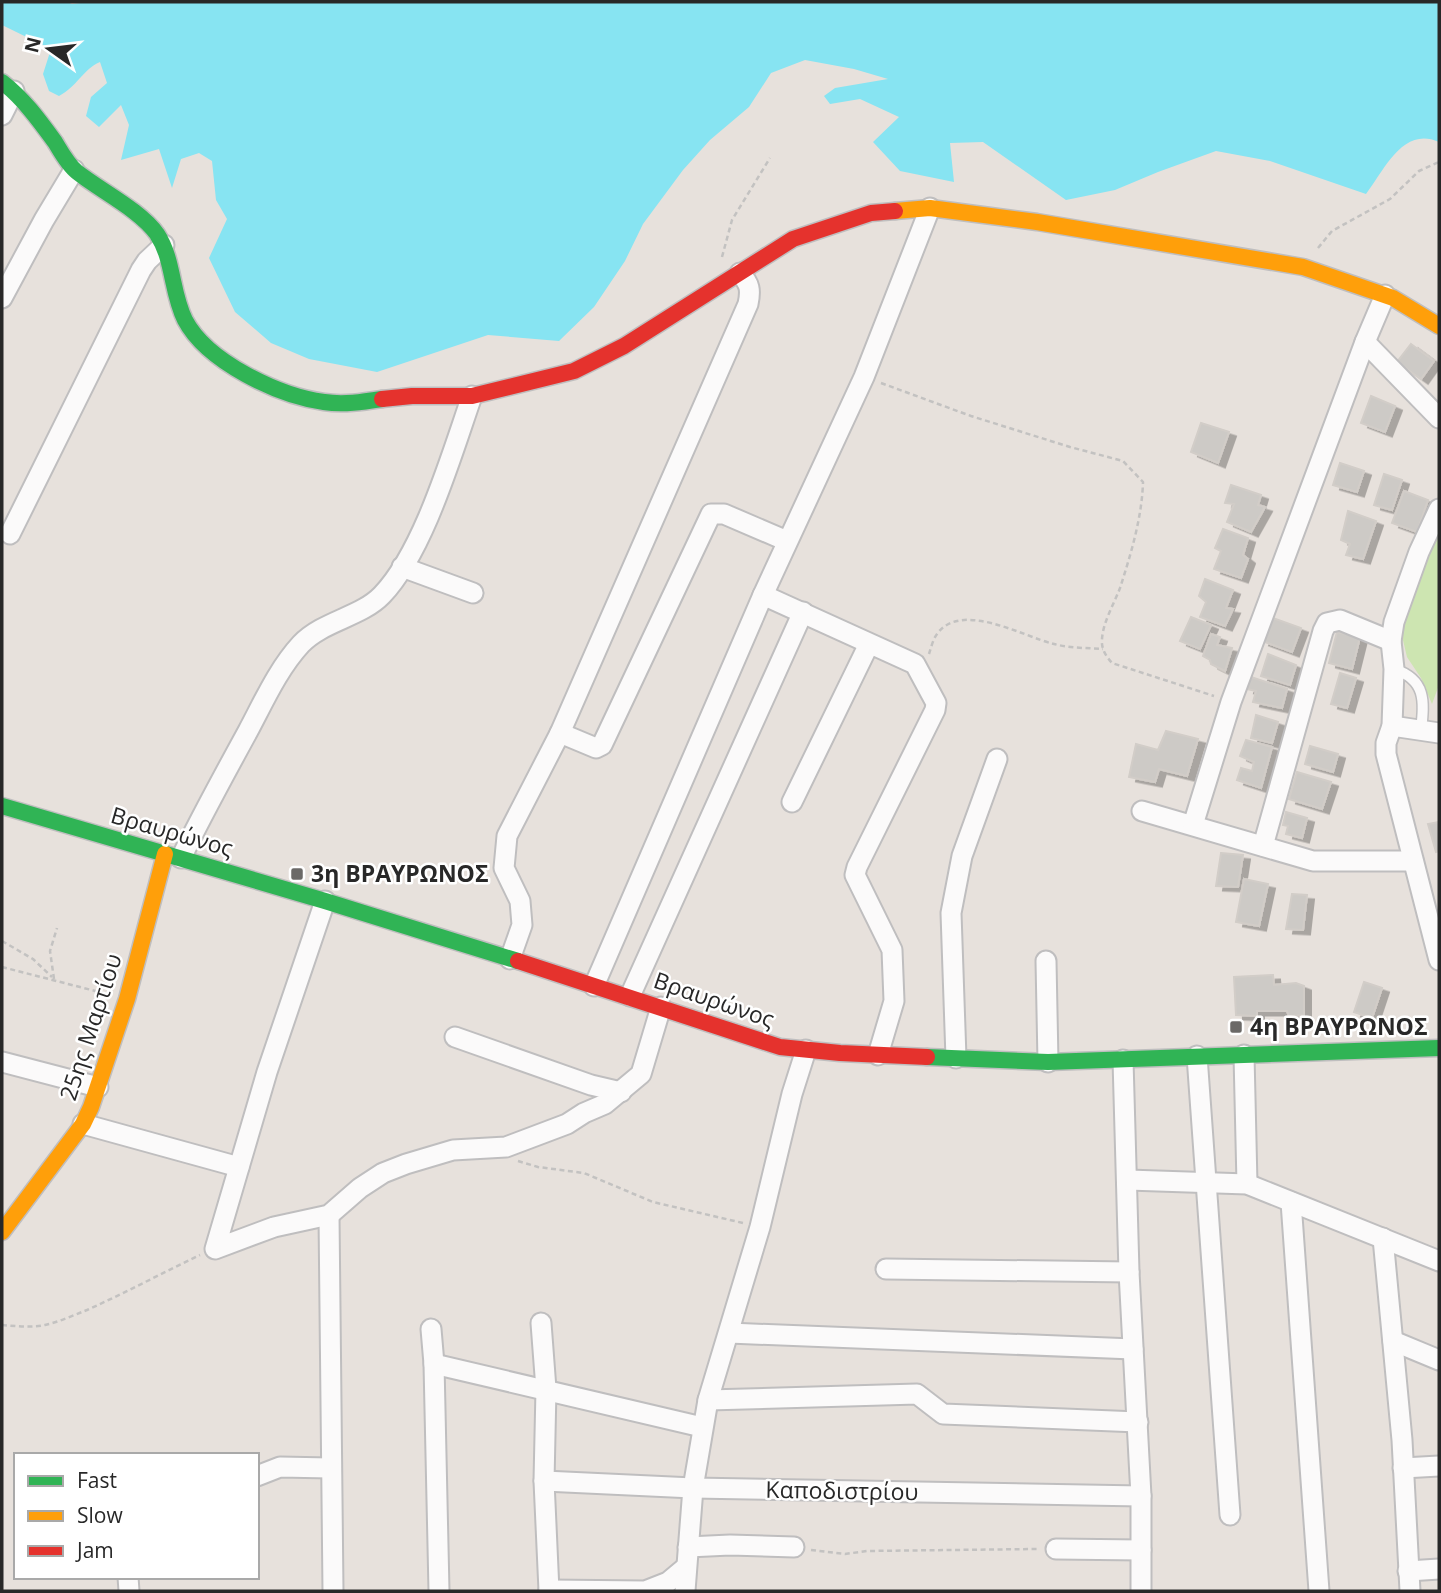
<svg xmlns="http://www.w3.org/2000/svg" width="1441" height="1593" font-family="'Open Sans',sans-serif">
<style>
.green{fill:#cde5b1}
.water{fill:#87e4f2}
.building{fill:#cdcac6;stroke:#d2cdc8;stroke-width:2;filter:url(#shadow)}
.lines{fill:none;stroke-linecap:round;stroke-linejoin:round}
.lane-casing{stroke:#bfbebf;stroke-width:13}
.street-casing{stroke:#bfbebf;stroke-width:23}
.fast-casing{stroke:#bfbebf;stroke-width:19}
.slow-casing{stroke:#bfbebf;stroke-width:19}
.jam-casing{stroke:#bfbebf;stroke-width:19}
.path{stroke:#c3c2c1;stroke-width:2.5;stroke-dasharray:5 3.5;stroke-linecap:butt}
.lane{stroke:#fbfafa;stroke-width:10}
.street{stroke:#fbfafa;stroke-width:19}
.fast{stroke:#30b455;stroke-width:16}
.slow{stroke:#ff9f0a;stroke-width:16}
.jam{stroke:#e5322d;stroke-width:16}
.poi-dot{fill:#6b6967;stroke:#fff;stroke-width:2.5}
.labels{text-anchor:middle;stroke-width:5;stroke-linejoin:round;paint-order:stroke}
.street-label{font-size:23px;fill:#282828;stroke:#fff}
.poi-label{font-size:23px;font-weight:bold;fill:#282828;stroke:#fff;text-anchor:start}
</style>
<defs>
<filter id="shadow"><feDropShadow dx="7" dy="4.5" stdDeviation="0" flood-color="#0004"/></filter>
</defs>
<rect width="100%" height="100%" fill="#e7e1dc"/>
<polygon class="green" points="1439,533 1439,685 1432,704 1421,678 1407,657 1402,636 1408,604"/>
<path class="water" d="M 2,2 L 67,2 L 72,4 L 89,2 L 1439,2 L 1439,142 C 1403,126 1385,169 1366,194 L 1270,161 L 1216,151 L 1158,172 L 1115,190 L 1066,200 L 983,142 L 950,143 L 954,182 L 900,171 L 873,142 L 899,117 L 860,99 L 830,104 L 824,96 L 835,88 L 888,79 L 854,69 L 805,60 L 771,73 L 749,107 L 710,140 L 683,170 L 643,224 L 625,261 L 594,307 L 559,341 L 488,335 L 377,372 L 309,359 L 271,343 L 235,312 L 209,258 L 227,219 L 216,200 L 212,161 L 199,153 L 181,159 L 172,188 L 159,149 L 121,160 L 129,125 L 121,105 L 99,127 L 86,116 L 91,97 L 107,83 L 100,62 C 82,70 78,86 59,96 L 49,91 L 43,74 L 51,49 L 2,25 Z"/>
<g class="building">
<polygon points="1411,344 1434,361 1421,379 1397,362"/>
<polygon points="1371,396 1395,406 1385,432 1361,423"/>
<polygon points="1201,423 1229,432 1218,463 1191,452"/>
<polygon points="1340,463 1364,471 1357,492 1333,485"/>
<polygon points="1384,474 1402,480 1392,510 1374,505"/>
<polygon points="1231,485 1261,495 1258,505 1265,507 1251,532 1227,522 1234,504 1225,503"/>
<polygon points="1404,491 1428,500 1417,532 1392,523"/>
<polygon points="1348,511 1376,521 1363,559 1346,555 1350,544 1341,540"/>
<polygon points="1223,529 1248,538 1243,555 1248,559 1241,578 1214,569 1221,551 1215,548"/>
<polygon points="1205,579 1233,590 1226,608 1233,609 1225,626 1200,617 1206,602 1199,596"/>
<polygon points="1191,617 1211,625 1200,649 1180,641"/>
<polygon points="1270,617 1301,628 1292,652 1262,641"/>
<polygon points="1337,632 1360,637 1352,669 1329,663"/>
<polygon points="1211,634 1220,637 1217,645 1232,648 1225,671 1211,664 1210,660 1203,656"/>
<polygon points="1268,654 1296,665 1290,685 1261,676"/>
<polygon points="1340,673 1356,678 1347,708 1331,704"/>
<polygon points="1251,677 1287,689 1282,708 1253,702 1256,691 1247,689"/>
<polygon points="1256,715 1278,722 1272,743 1251,738"/>
<polygon points="1166,731 1198,739 1187,776 1159,769 1155,782 1129,777 1136,744 1158,750"/>
<polygon points="1246,740 1272,747 1261,788 1237,780 1241,768 1252,771 1254,762 1240,756"/>
<polygon points="1310,746 1338,754 1333,772 1305,764"/>
<polygon points="1297,772 1331,782 1322,809 1289,799"/>
<polygon points="1286,812 1307,818 1302,838 1286,834 1288,826 1283,825"/>
<polygon points="1439,822 1439,851 1436,852 1428,824"/>
<polygon points="1221,853 1243,855 1238,887 1216,886"/>
<polygon points="1244,879 1268,884 1259,926 1236,922"/>
<polygon points="1292,894 1307,895 1303,930 1286,929"/>
<polygon points="1273,975 1274,985 1296,983 1304,986 1304,1015 1289,1016 1287,1011 1257,1011 1257,1016 1236,1015 1234,977"/>
<polygon points="1364,982 1382,988 1372,1018 1354,1012"/>
</g>
<g class="lines">
<defs>
<path id="lane" d="M 1394,669 C 1427,680 1424,702 1421,731"/>
<g id="street">
<polyline points="2,115 14,91"/>
<polyline points="2,298 44,220 74,170"/>
<polyline points="1365,342 1439,418"/>
<polyline points="1439,509 1419,552 1394,622 1391,641 1394,669 1392,726 1386,743 1386,754 1439,960"/>
<polyline points="10,534 141,270 147,261 164,245"/>
<polyline points="402,567 473,593"/>
<polyline points="763,595 915,664 936,703 935,710 857,867 855,875 892,950 894,1001 878,1055"/>
<polyline points="1392,726 1439,733"/>
<polyline points="560,733 596,748 602,745 711,514 724,514 787,541"/>
<polyline points="792,802 869,644"/>
<polyline points="1142,811 1313,861 1413,861"/>
<polyline points="1193,825 1231,702 1365,342 1385,295"/>
<polyline points="1263,846 1323,631 1327,623 1340,620 1391,641"/>
<path d="M 181,858 C 202,815 225,773 248,731 C 264,701 278,669 301,644 C 323,621 361,617 382,595 C 424,551 452,453 472,396"/>
<polyline points="325,901 267,1072 215,1249 274,1227 329,1215 360,1188 383,1173 406,1164 453,1150 506,1147 567,1124 584,1113 605,1104 641,1074 661,1007"/>
<path d="M 510,959 L 522,925 L 520,901 L 504,868 L 507,836 L 560,733 L 748,304 C 751,290 750,284 740,273"/>
<polyline points="1046,961 1048,1062"/>
<polyline points="594,986 763,595 864,377 930,208"/>
<polyline points="630,996 803,612"/>
<polyline points="455,1037 591,1085 621,1092"/>
<polyline points="1244,1055 1247,1184"/>
<polyline points="1197,1056 1230,1515"/>
<polyline points="956,1058 951,913 962,856 997,759"/>
<polyline points="1123,1060 1129,1272 1141,1496 1141,1591"/>
<polyline points="2,1062 98,1087"/>
<polyline points="83,1124 239,1167"/>
<polyline points="1128,1180 1247,1184 1439,1261"/>
<polyline points="1291,1202 1319,1591"/>
<polyline points="329,1215 333,1591"/>
<polyline points="1383,1238 1402,1440 1410,1591"/>
<polyline points="886,1269 1129,1272"/>
<polyline points="541,1323 546,1389 544,1481 549,1591"/>
<polyline points="431,1329 434,1364 439,1591"/>
<polyline points="729,1333 1133,1349"/>
<polyline points="1393,1341 1439,1360"/>
<polyline points="434,1364 702,1427"/>
<polyline points="708,1400 917,1394 943,1414 1138,1422"/>
<polyline points="1403,1468 1439,1466"/>
<polyline points="257,1476 280,1467 330,1468"/>
<polyline points="544,1481 693,1488 1141,1496"/>
<polyline points="688,1547 730,1545 794,1547"/>
<polyline points="1056,1549 1141,1550"/>
<polyline points="1408,1571 1439,1569"/>
<polyline points="128,1577 129,1591"/>
<polyline points="549,1590 645,1591 668,1582 686,1567"/>
<polyline points="685,1591 693,1488 708,1400 760,1227 792,1094 806,1050"/>
</g>
<g id="fast">
<path d="M 2,82 C 23,98 39,120 55,142 C 61,152 68,165 77,172 C 101,191 140,210 157,234 C 174,260 171,292 185,320 C 207,362 279,396 324,402 C 343,405 363,402 382,399"/>
<polyline points="2,806 325,901 518,961"/>
<polyline points="927,1057 1048,1062 1439,1048"/>
</g>
<g id="slow">
<polyline points="895,211 930,208 1037,222 1303,267 1393,298 1439,326"/>
<polyline points="2,1232 83,1124 91,1107 127,999 165,854"/>
</g>
<g id="jam">
<polyline points="382,399 412,396 472,396 574,371 624,346 793,239 871,213 895,211"/>
<polyline points="518,961 780,1047 840,1053 927,1057"/>
</g>
</defs>
<use href="#lane" class="lane-casing"/>
<use href="#street" class="street-casing"/>
<use href="#fast" class="fast-casing"/>
<use href="#slow" class="slow-casing"/>
<use href="#jam" class="jam-casing"/>
<g class="path">
<polyline points="1318,248 1332,231 1390,199 1419,171 1439,162"/>
<polyline points="722,257 732,220 770,158"/>
<path d="M 881,383 L 971,416 L 1070,447 L 1123,461 L 1143,482 C 1142,517 1131,554 1120,588 C 1114,604 1103,622 1102,639 C 1101,649 1106,656 1112,663 L 1214,696"/>
<path d="M 929,654 C 931,648 933,639 937,634 C 961,600 1024,637 1054,644 C 1069,648 1087,648 1103,649"/>
<polyline points="2,941 33,959 52,977"/>
<polyline points="2,967 107,994"/>
<polyline points="54,979 50,951 57,928"/>
<polyline points="518,1161 538,1167 584,1173 653,1202 743,1223"/>
<path d="M 2,1325 C 16,1326 31,1328 45,1325 C 59,1322 74,1315 87,1310 C 125,1293 162,1273 200,1255"/>
<polyline points="811,1550 845,1554 867,1551 1038,1549"/>
</g>
<use href="#lane" class="lane"/>
<use href="#street" class="street"/>
<use href="#fast" class="fast"/>
<use href="#slow" class="slow"/>
<use href="#jam" class="jam"/>
</g>
<g class="poi-dot">
<rect x="290" y="867" width="14" height="14" rx="3.5"/>
<rect x="1229" y="1020" width="14" height="14" rx="3.5"/>
</g>
<g class="labels">
<g class="street-label">
<text transform="translate(172 832) rotate(16)" y="8">Βραυρώνος</text>
<text transform="translate(714 1000) rotate(19)" y="8">Βραυρώνος</text>
<text transform="translate(91 1027) rotate(-72)" y="8">25ης Μαρτίου</text>
<text transform="translate(842 1491) rotate(1)" y="8">Καποδιστρίου</text>
</g>
<g class="poi-label">
<text x="311" y="882">3η ΒΡΑΥΡΩΝΟΣ</text>
<text x="1250" y="1035">4η ΒΡΑΥΡΩΝΟΣ</text>
</g>
</g>
<rect width="1441" height="1593" fill="none" stroke="#282828" stroke-width="7"/>
<rect x="14" y="1453" width="245" height="126" fill="#ffffff" stroke="#a9a9a9" stroke-width="2"/>
<rect x="28" y="1476" width="35" height="10" fill="#30b455" stroke="#a9a9a9" stroke-width="2"/>
<text x="77" y="1488" font-size="21" fill="#282828">Fast</text>
<rect x="28" y="1511" width="35" height="10" fill="#ff9f0a" stroke="#a9a9a9" stroke-width="2"/>
<text x="77" y="1523" font-size="21" fill="#282828">Slow</text>
<rect x="28" y="1546" width="35" height="10" fill="#e5322d" stroke="#a9a9a9" stroke-width="2"/>
<text x="77" y="1558" font-size="21" fill="#282828">Jam</text>
<g transform="translate(49 49) rotate(284)" stroke="#ffffff" stroke-width="5" paint-order="stroke">
<path d="M0-5L12 26L0 18L-12 26Z" fill="#282828"/>
<text y="-10" font-size="19" font-weight="bold" text-anchor="middle" fill="#282828">N</text>
</g>
</svg>
